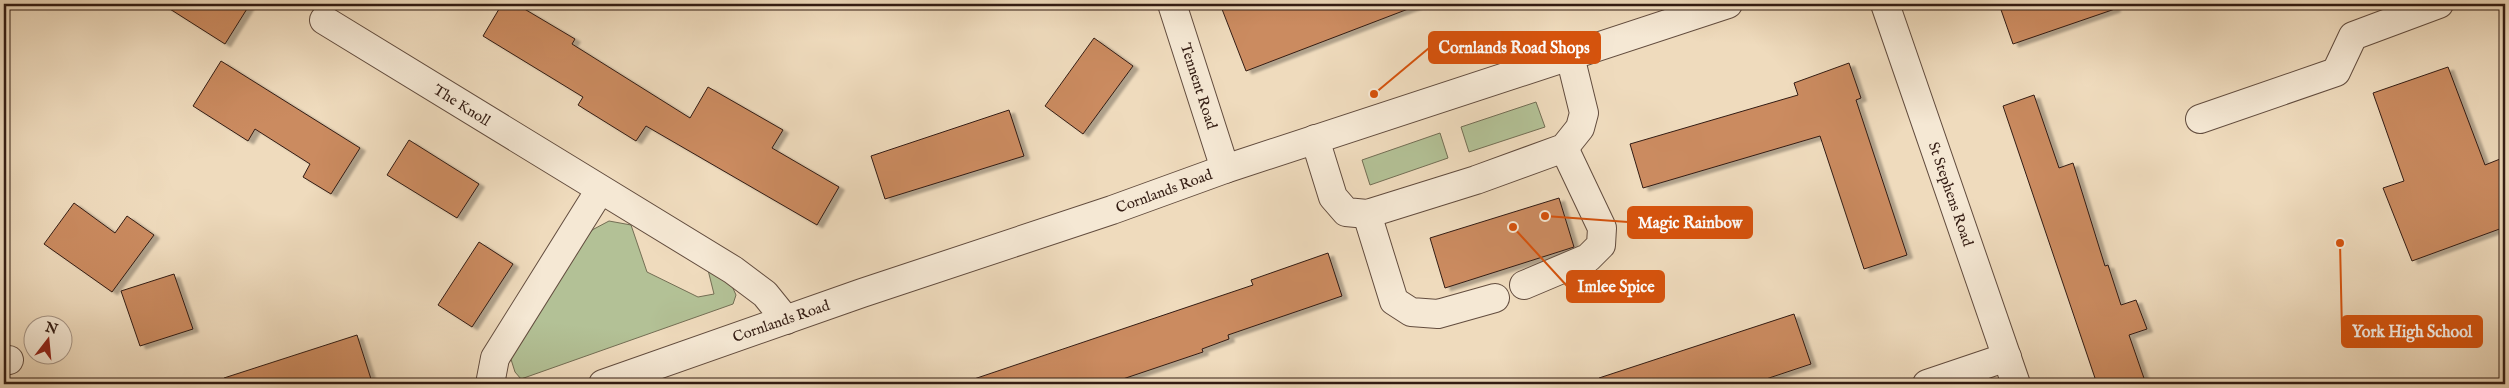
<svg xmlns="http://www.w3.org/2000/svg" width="2509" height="388" font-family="'IM FELL English',serif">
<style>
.green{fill:#b3c196;stroke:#736e54}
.building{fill:#cb8b60;stroke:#331c13;filter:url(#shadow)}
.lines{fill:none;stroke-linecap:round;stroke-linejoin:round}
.minor-casing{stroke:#624c3e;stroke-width:30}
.minor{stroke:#f5e8d4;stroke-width:28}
.labels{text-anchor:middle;stroke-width:5;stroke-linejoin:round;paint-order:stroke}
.street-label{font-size:15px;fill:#331c13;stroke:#f5e8d4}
.leader{fill:none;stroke:#d6530d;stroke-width:2}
.callout-dot{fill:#d6530d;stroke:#f5e8d4;stroke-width:2}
.callout{fill:#d6530d;stroke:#d6530d;stroke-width:2}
.callout-label{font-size:16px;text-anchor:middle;font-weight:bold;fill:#fff}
</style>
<defs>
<filter id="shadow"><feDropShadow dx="5.5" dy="3" stdDeviation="1" flood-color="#0004"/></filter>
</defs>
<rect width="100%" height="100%" fill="#efdbbd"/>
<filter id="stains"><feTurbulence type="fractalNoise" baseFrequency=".004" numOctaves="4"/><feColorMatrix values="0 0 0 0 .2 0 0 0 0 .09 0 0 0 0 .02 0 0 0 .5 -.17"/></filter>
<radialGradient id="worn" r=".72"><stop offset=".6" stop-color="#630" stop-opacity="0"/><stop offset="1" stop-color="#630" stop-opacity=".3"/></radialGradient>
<g class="green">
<polygon points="1536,102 1545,127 1469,152 1461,127"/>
<polygon points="1440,133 1448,158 1370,185 1362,160"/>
<polygon points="609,221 631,225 647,272 698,297 714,294 708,270 732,286 736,295 733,304 521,379 515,372 509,353 592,230"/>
</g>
<g class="building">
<polygon points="162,4 250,4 225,44"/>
<polygon points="502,4 516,4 575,39 572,44 690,118 708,87 783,130 772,148 839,187 817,225 646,126 636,141 578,105 583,97 483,36"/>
<polygon points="1220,4 1415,4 1416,6 1246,71"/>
<polygon points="1999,4 2114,4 2115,9 2013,44"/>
<polygon points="1094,38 1133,66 1083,134 1045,106"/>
<polygon points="221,61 360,148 331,194 303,177 310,164 255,129 248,141 193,106"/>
<polygon points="1849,63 1861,98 1856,100 1907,255 1864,269 1820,136 1643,188 1630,144 1798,95 1794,83"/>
<polygon points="2448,67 2485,165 2505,157 2505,227 2412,261 2383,188 2404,181 2373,93"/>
<polygon points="2034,95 2059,168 2073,163 2105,266 2108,265 2121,305 2136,300 2147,329 2129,335 2146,384 2097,384 2003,106"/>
<polygon points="1009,110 1024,156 885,199 871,156"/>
<polygon points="409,140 479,184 457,218 387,175"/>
<polygon points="1559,198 1574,247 1445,288 1430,238"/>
<polygon points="74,203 115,233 127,216 154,235 112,292 44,244"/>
<polygon points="479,242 513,264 472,327 438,305"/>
<polygon points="1328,253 1342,296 1228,335 1229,339 1202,349 1203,352 1108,384 975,384 974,379 1253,285 1251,280"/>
<polygon points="174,274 193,329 140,346 121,291"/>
<polygon points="1794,314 1811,364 1751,384 1600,384 1599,378"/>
<polygon points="357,335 371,379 353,384 225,384 224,378"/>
</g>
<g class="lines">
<defs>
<g id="minor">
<polyline points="1172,4 1225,169"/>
<polyline points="1885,4 2016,384"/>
<polyline points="324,20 733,270 765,294 786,320"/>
<polyline points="2200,119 2336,72 2353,36 2439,4"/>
<polyline points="1315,139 1333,197 1346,212 1367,214 1476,180 1564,148 1580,128 1584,113 1570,56"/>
<polyline points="1367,214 1394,301 1411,312 1438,314 1495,298"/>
<polyline points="1524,285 1588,258 1601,245 1602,228 1564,148"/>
<polyline points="4,361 9,360"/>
<polyline points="490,384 495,358 600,190"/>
<polyline points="603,384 862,293 1112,210 1225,169 1728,4"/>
<polyline points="1927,384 2007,357"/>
</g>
</defs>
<use href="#minor" class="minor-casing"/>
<use href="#minor" class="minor"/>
</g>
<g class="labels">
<g class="street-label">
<text transform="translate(1199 86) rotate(72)" y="5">Tennent Road</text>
<text transform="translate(462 105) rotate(32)" y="5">The Knoll</text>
<text transform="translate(1164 191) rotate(-20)" y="5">Cornlands Road</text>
<text transform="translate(1951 194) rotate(71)" y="5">St Stephens Road</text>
<text transform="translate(781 321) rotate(-19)" y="5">Cornlands Road</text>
</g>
</g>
<path class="leader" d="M1374 94L1429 48M1545 216L1628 222M1513 227L1567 286M2340 243L2342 331"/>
<g class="callout-dot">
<circle cx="1374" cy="94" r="5"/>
<circle cx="1545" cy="216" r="5"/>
<circle cx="1513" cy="227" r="5"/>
<circle cx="2340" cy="243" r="5"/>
</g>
<g class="callout">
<rect x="1429" y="32" width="171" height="31" rx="5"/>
<rect x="1628" y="207" width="124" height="31" rx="5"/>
<rect x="1567" y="271" width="97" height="31" rx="5"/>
<rect x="2342" y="316" width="140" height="31" rx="5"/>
</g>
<g class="callout-label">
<text x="1514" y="53">Cornlands Road Shops</text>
<text x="1690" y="228">Magic Rainbow</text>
<text x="1616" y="292">Imlee Spice</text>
<text x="2412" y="337">York High School</text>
</g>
<rect width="2509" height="388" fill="none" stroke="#efdbbd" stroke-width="20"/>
<rect x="5" y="5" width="2499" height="378" fill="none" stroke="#331c13" stroke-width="2.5"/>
<rect x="10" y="10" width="2489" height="368" fill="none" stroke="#331c13"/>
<g transform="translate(48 340) rotate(16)"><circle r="24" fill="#f5e8d4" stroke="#a79687"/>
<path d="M0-4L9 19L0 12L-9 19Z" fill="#8f2418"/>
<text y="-8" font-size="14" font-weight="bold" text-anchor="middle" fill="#331c13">N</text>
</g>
<rect width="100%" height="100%" filter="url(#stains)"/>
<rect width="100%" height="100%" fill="url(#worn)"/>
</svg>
